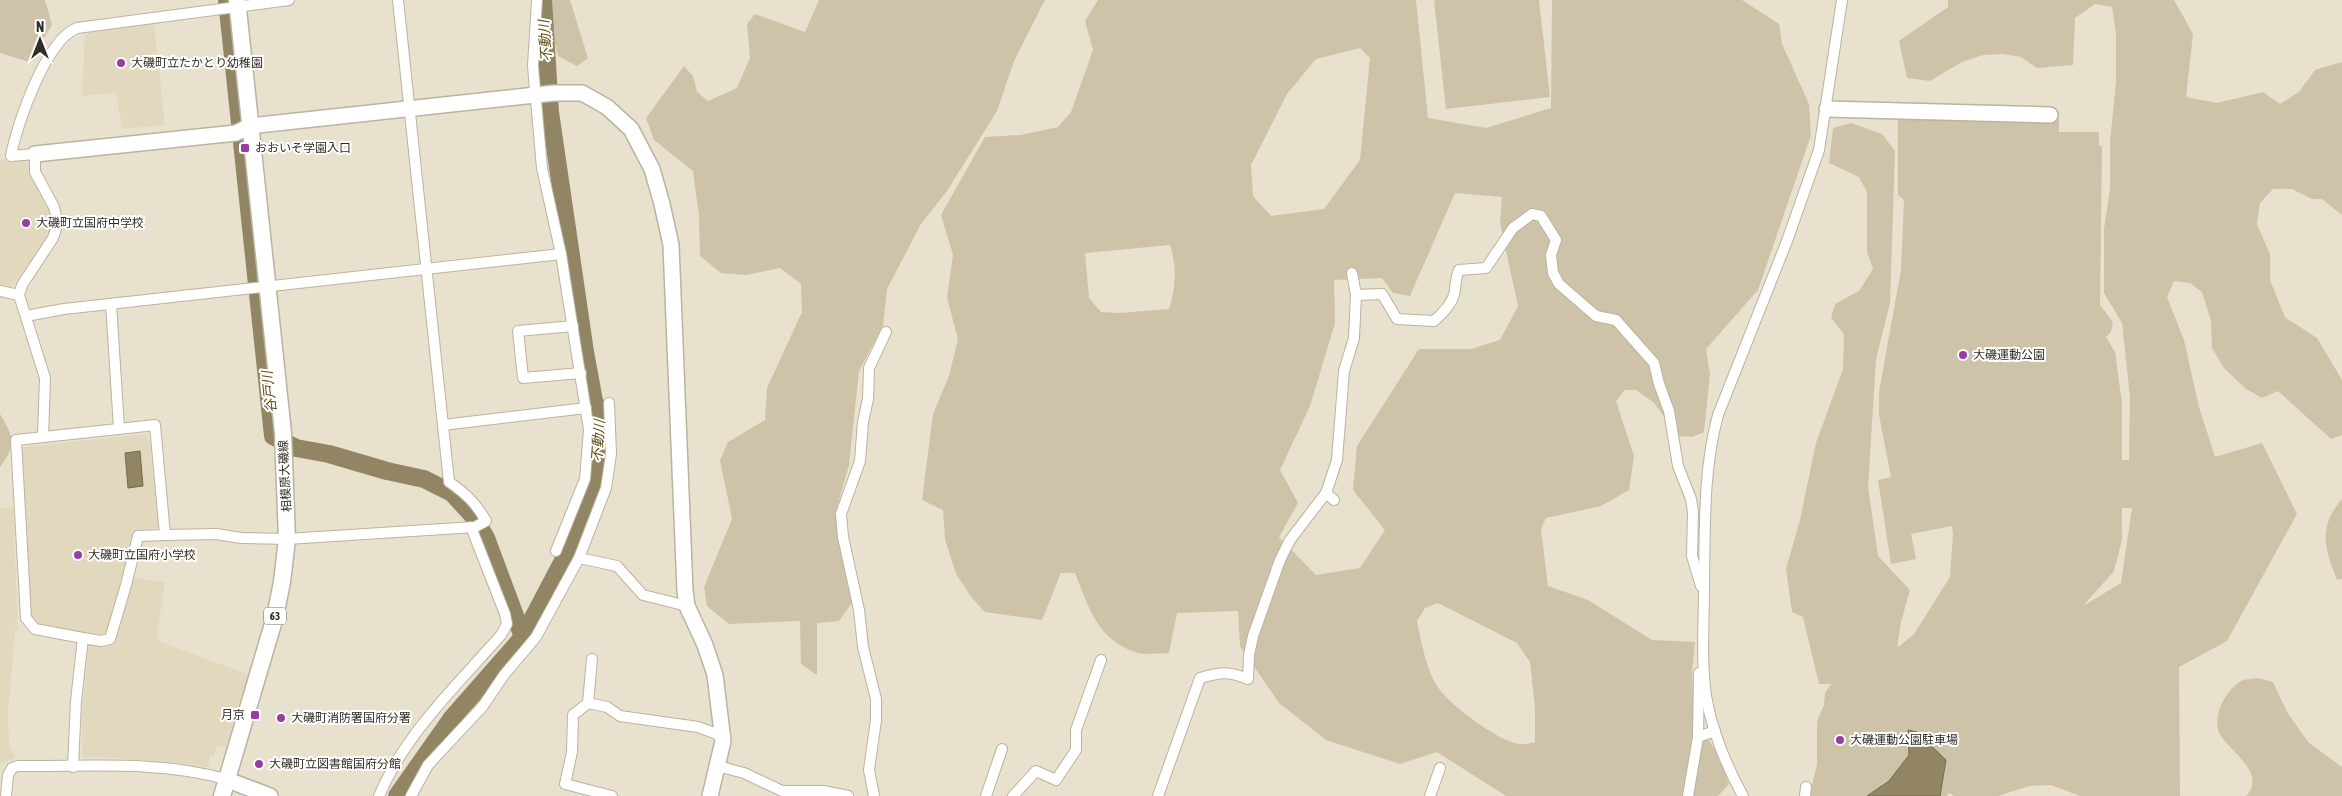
<svg xmlns="http://www.w3.org/2000/svg" width="2342" height="796" font-family="'Asap Condensed','Noto Sans JP',sans-serif">
<style>
.built{fill:#e2d8bd}
.green{fill:#cec3a8;fill-rule:evenodd}
.water{fill:#928563;stroke:#746b50}
.lines{fill:none;stroke-linecap:round;stroke-linejoin:round}
.river{stroke:#928563;stroke-width:18}
.street-casing{stroke:#bab3a0;stroke-width:12}
.secondary-casing{stroke:#bab3a0;stroke-width:18}
.primary-casing{stroke:#bab3a0;stroke-width:19}
.street{stroke:#fff;stroke-width:10}
.secondary{stroke:#fff;stroke-width:15}
.primary{stroke:#fff;stroke-width:16}
.poi-dot{fill:#983ca6;stroke:#fff;stroke-width:2}
.labels{text-anchor:middle;stroke-width:4;stroke-linejoin:round;paint-order:stroke}
.shield{fill:#fff;stroke:#6d6c66;stroke-width:1}
.shield-label{font-size:11px;font-weight:bold;fill:#2f2d25}
.poi-label{font-size:12px;fill:#2f2d25;stroke:#fff;text-anchor:start}
.street-label{font-size:12px;fill:#2f2d25;stroke:#fff}
.water-label{font-size:14px;font-style:italic;fill:#614d0f;stroke:#fff}
</style>
<rect width="100%" height="100%" fill="#e8e1cd"/>
<g class="built">
<polygon points="154,24 165,125 122,129 116,93 82,96 85,33"/>
<polygon points="27,157 30,176 49,204 53,217 52,228 47,241 9,290 0,288 0,160"/>
<polygon points="145,434 150,441 158,528 135,530 125,580 107,632 98,636 39,624 31,616 27,584 20,452 24,447"/>
<polygon points="13,507 18,631 15,631 8,712 9,743 15,758 0,763 0,508"/>
<polygon points="131,577 165,582 157,635 159,641 249,675 226,747 216,746 214,756 210,756 208,767 161,761 99,757 84,758 82,756 82,714 89,644 111,643"/>
</g>
<g class="green">
<polygon points="0,0 45,0 52,25 29,62 0,53"/>
<polygon points="552,0 570,0 588,58 577,66 558,56 549,18"/>
<polygon points="819,0 1045,0 1014,61 997,111 947,191 921,224 887,289 883,325 859,371 849,465 835,514 861,590 839,621 817,623 817,675 801,664 800,621 729,624 707,606 704,587 732,519 720,460 728,442 765,420 767,388 802,312 801,284 780,268 746,275 721,273 700,256 699,216 693,171 654,140 646,118 684,66 693,76 697,92 708,101 737,88 750,58 747,24 755,14 805,32"/>
<path d="M 1098,0 L 1416,0 L 1428,118 L 1486,128 L 1551,108 L 1552,0 L 1742,0 L 1779,24 L 1782,44 L 1809,104 L 1811,135 L 1758,290 L 1706,349 L 1710,374 L 1704,432 L 1692,437 L 1679,436 L 1653,402 L 1636,390 L 1625,390 L 1616,401 L 1634,456 L 1629,490 L 1601,506 L 1546,518 L 1541,529 L 1548,586 L 1588,600 L 1652,640 L 1695,642 L 1692,672 L 1694,717 L 1717,753 L 1729,784 L 1718,796 L 1506,796 L 1437,752 L 1400,764 L 1326,740 L 1279,703 L 1240,646 L 1238,611 L 1177,613 L 1169,653 C 1160,653 1147,655 1138,653 C 1098,641 1089,608 1075,573 L 1061,573 L 1042,620 L 985,612 L 972,598 L 956,574 L 945,539 L 943,510 L 922,500 L 933,414 L 949,376 L 958,339 L 947,298 L 953,255 L 941,215 L 985,137 L 1020,135 L 1058,127 L 1071,112 L 1093,50 L 1085,21 ZM 1360,48 L 1370,58 L 1360,160 L 1324,209 L 1271,216 L 1253,196 L 1251,165 L 1287,94 L 1316,59 ZM 1455,193 L 1502,197 L 1500,223 L 1518,306 L 1500,340 L 1471,349 L 1419,349 L 1357,446 L 1353,490 L 1385,530 L 1360,568 L 1316,575 L 1279,537 L 1298,503 L 1280,470 L 1310,406 L 1335,323 L 1334,280 L 1382,278 L 1393,293 L 1410,296 ZM 1170,245 C 1177,267 1176,288 1169,309 L 1119,313 L 1101,312 L 1089,298 L 1085,253 ZM 1438,603 L 1517,643 L 1530,662 L 1535,707 L 1535,742 C 1530,743 1524,745 1519,744 C 1498,741 1453,707 1440,690 C 1427,674 1421,641 1417,621 L 1425,608 Z"/>
<polygon points="1434,0 1539,0 1550,97 1446,109"/>
<path d="M 1948,0 L 2174,0 L 2193,34 L 2186,97 L 2217,103 L 2263,92 L 2280,104 L 2299,92 L 2315,70 L 2342,62 L 2342,215 L 2322,199 L 2312,199 L 2292,189 L 2273,189 L 2260,203 L 2257,224 L 2270,254 L 2270,280 L 2285,317 L 2317,338 L 2342,380 L 2342,435 L 2331,439 L 2278,391 L 2262,398 L 2246,389 L 2224,368 L 2212,348 L 2211,321 L 2202,292 L 2190,283 L 2174,281 L 2167,297 L 2184,340 L 2199,407 L 2215,457 L 2262,443 L 2297,514 L 2227,641 L 2179,667 L 2180,796 L 2080,796 L 2051,785 L 2029,786 L 1998,796 L 1954,796 L 1949,793 L 1947,796 L 1809,796 L 1817,765 L 1817,721 L 1824,705 L 1825,693 L 1831,684 L 1819,684 L 1803,617 L 1792,612 L 1786,569 L 1800,520 L 1816,443 L 1843,369 L 1844,334 L 1831,318 L 1835,304 L 1859,291 L 1873,269 L 1867,252 L 1867,192 L 1859,177 L 1829,163 L 1833,128 L 1851,123 L 1882,134 L 1895,151 L 1890,303 L 1876,359 L 1868,487 L 1878,556 L 1910,590 L 1901,622 L 1897,648 L 1914,634 L 1950,577 L 1953,534 L 1952,526 L 1911,534 L 1916,559 L 1891,564 L 1878,480 L 1891,477 L 1879,415 L 1879,392 L 1901,270 L 1904,200 L 1898,195 L 1898,116 L 2059,119 L 2059,132 L 2099,132 L 2099,146 L 2102,146 L 2100,305 L 2113,322 L 2111,332 L 2106,337 L 2115,352 L 2122,403 L 2122,460 L 2129,460 L 2130,397 L 2122,323 L 2104,293 L 2104,229 L 2110,188 L 2110,142 L 2116,82 L 2116,34 L 2112,7 L 2095,4 L 2075,18 L 2073,65 L 2037,68 L 2021,57 L 2003,54 L 1983,55 L 1962,62 L 1930,81 L 1907,78 L 1899,41 L 1948,7 ZM 2122,508 L 2132,508 L 2121,583 L 2083,606 L 2114,571 L 2122,540 Z"/>
<path d="M 0,414 C 14,437 16,445 0,467 Z"/>
<path d="M 2342,499 L 2342,579 L 2337,580 C 2324,548 2318,527 2342,499 Z"/>
<path d="M 2258,678 L 2273,682 L 2287,712 L 2308,742 L 2342,767 L 2342,796 L 2246,796 C 2267,774 2232,753 2221,736 C 2210,718 2226,688 2243,680 C 2247,679 2254,679 2258,678 Z"/>
</g>
<g class="water">
<polygon points="140,451 143,486 128,488 125,453"/>
<polygon points="1908,730 1917,732 1946,760 1940,796 1867,796 1889,781 1909,755"/>
</g>
<g class="lines">
<g class="river">
<polyline points="227,0 273,436 296,448 329,454 387,471 424,479 452,493 474,517 486,538 523,637"/>
<polyline points="397,796 452,718 523,637 575,538 595,486 599,453 600,412 594,401 585,352 550,112 543,0"/>
</g>
<defs>
<g id="street">
<polyline points="537,0 533,66 542,168 561,254 589,430 585,479 556,551"/>
<polyline points="0,291 19,295"/>
<path d="M 1356,295 L 1382,294 L 1397,319 L 1434,321 C 1442,314 1451,305 1454,295 C 1456,286 1455,279 1459,270 L 1486,268 L 1513,228 L 1532,214 L 1541,216 L 1556,240 L 1551,255 L 1553,273 L 1559,284 L 1596,316 L 1616,320 L 1654,363 L 1659,384 L 1669,411 L 1678,466 L 1691,499 L 1693,512 L 1692,556 L 1701,586"/>
<polyline points="111,304 119,428"/>
<polyline points="26,316 64,309 561,254"/>
<polyline points="573,326 518,331 523,378 581,373"/>
<polyline points="443,425 586,408"/>
<path d="M 43,437 L 45,378 L 19,295 L 22,285 L 53,238 L 56,229 L 56,216 L 54,207 L 35,172 L 35,154 L 11,156 C 17,123 46,40 77,28 L 289,0"/>
<polyline points="1326,493 1337,460 1344,371 1354,338 1356,295 1352,273"/>
<path d="M 165,535 L 216,534 L 241,538 L 287,539 L 475,527 L 486,521 C 476,503 465,493 449,482 L 398,0"/>
<polyline points="579,558 617,566 643,595 687,606"/>
<polyline points="592,659 588,703 573,715 572,752 565,784 612,796"/>
<polyline points="588,703 607,707 620,716 698,727 717,734 723,741"/>
<polyline points="1698,737 1699,673"/>
<polyline points="717,766 744,773 782,791 823,791 848,796"/>
<polyline points="73,767 76,701 83,638 35,629 26,618 16,440 155,425 165,535 138,536 126,585 110,639 101,641 83,638"/>
<path d="M 6,796 L 8,775 L 12,768 L 18,766 C 87,767 158,760 225,779"/>
<path d="M 379,796 C 405,734 457,685 501,635 L 507,624 L 505,614 L 471,527"/>
<polyline points="411,796 428,765 483,706 504,675 536,637 579,558 606,488 611,454 609,403"/>
<polyline points="874,796 869,770 876,720 876,699 863,647 859,610 843,537 841,514 860,461 863,422 868,399 869,368 886,332"/>
<polyline points="986,796 1002,749"/>
<polyline points="1013,796 1036,771 1056,780 1076,750 1076,730 1101,660"/>
<path d="M 1158,796 L 1200,678 C 1221,672 1228,671 1248,679 L 1249,655 L 1253,636 L 1280,560 L 1290,540 L 1326,493 L 1334,500"/>
<polyline points="1430,796 1440,768"/>
<polyline points="1688,796 1698,737 1715,731"/>
<path d="M 1743,796 C 1726,765 1712,731 1706,696 C 1701,660 1704,623 1704,586 C 1705,529 1703,470 1718,415 L 1787,241 L 1819,150 L 1842,0"/>
<polyline points="1805,796 1806,787"/>
</g>
<g id="secondary">
<polyline points="1827,109 2050,115"/>
<polyline points="35,154 236,133 250,126 554,93 582,93 607,107 631,129 652,169 662,204 671,245 685,591 687,606 705,645 715,675 723,741 710,796"/>
<polyline points="225,779 270,796"/>
</g>
<polyline id="primary" points="222,796 275,617 282,582 287,539 283,433 237,0"/>
</defs>
<use href="#street" class="street-casing"/>
<use href="#secondary" class="secondary-casing"/>
<use href="#primary" class="primary-casing"/>
<use href="#street" class="street"/>
<use href="#secondary" class="secondary"/>
<use href="#primary" class="primary"/>
</g>
<g class="poi-dot">
<circle cx="121" cy="63" r="5"/>
<rect x="240" y="143" width="10" height="10" rx="2.5"/>
<circle cx="26" cy="223" r="5"/>
<circle cx="1963" cy="355" r="5"/>
<circle cx="78" cy="555" r="5"/>
<rect x="250" y="710" width="10" height="10" rx="2.5"/>
<circle cx="281" cy="718" r="5"/>
<circle cx="1840" cy="740" r="5"/>
<circle cx="259" cy="764" r="5"/>
</g>
<g class="labels">
<rect class="shield" x="264" y="607.5" width="22" height="17" rx="4"/>
<g class="shield-label">
<text x="275" y="620">63</text>
</g>
<g class="poi-label">
<text x="131" y="67">大磯町立たかとり幼稚園</text>
<text x="255" y="152">おおいそ学園入口</text>
<text x="36" y="227">大磯町立国府中学校</text>
<text x="1973" y="359">大磯運動公園</text>
<text x="88" y="559">大磯町立国府小学校</text>
<text x="245" y="719" text-anchor="end">月京</text>
<text x="291" y="722">大磯町消防署国府分署</text>
<text x="1850" y="744">大磯運動公園駐車場</text>
<text x="269" y="768">大磯町立図書館国府分館</text>
</g>
<g class="street-label">
<text transform="translate(285 476) rotate(-93)" y="4">相模原大磯線</text>
</g>
<g class="water-label">
<text transform="translate(545 41) rotate(-94)" y="5">不動川</text>
<text transform="translate(269 392) rotate(-96)" y="5">谷戸川</text>
<text transform="translate(598 441) rotate(-86)" y="5">不動川</text>
</g>
</g>
<g transform="translate(40 40)" stroke="#ffffff" stroke-width="4" paint-order="stroke">
<path d="M0-4L9 19L0 12L-9 19Z" fill="#2f2d25"/>
<text y="-8" font-size="14" font-weight="bold" text-anchor="middle" fill="#2f2d25">N</text>
</g>
</svg>
